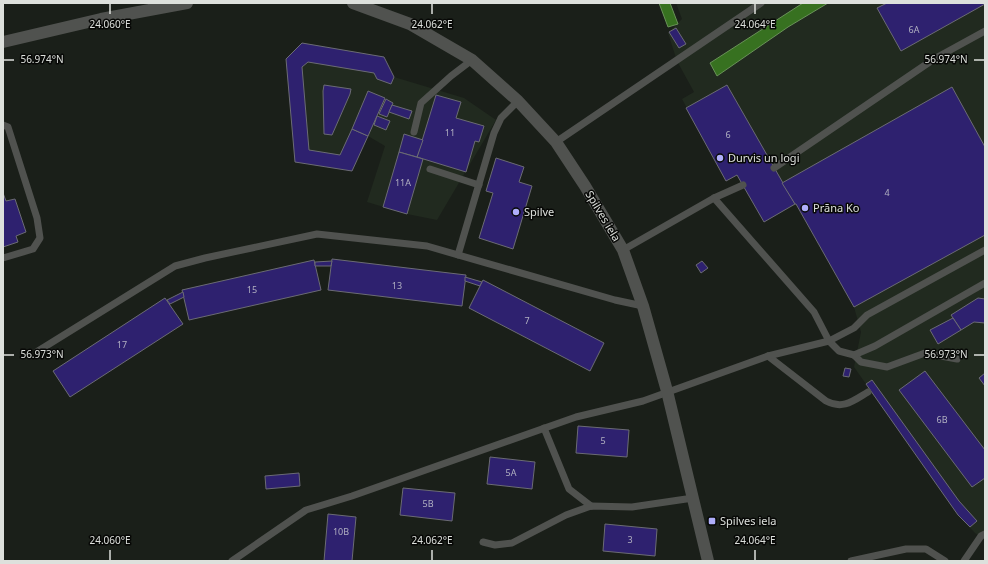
<svg xmlns="http://www.w3.org/2000/svg" width="988" height="564" font-family="'Noto Sans',sans-serif">
<style>
.built{fill:#212a1f}
.water{fill:#377120;stroke:#699258}
.building{fill:#2e216f;stroke:#6b6b74}
.lines{fill:none;stroke-linecap:round;stroke-linejoin:round}
.lane{stroke:#50524f;stroke-width:7}
.street{stroke:#50524f;stroke-width:12}
.ticks{fill:none;stroke:#dde0dc;stroke-width:1.5}
.poi-dot{fill:#afaefa;stroke:#070806;stroke-width:1.5}
.labels{text-anchor:middle;stroke-width:3;stroke-linejoin:round;paint-order:stroke}
.number-label{font-size:9px;fill:#b1b0c1}
.poi-label{font-size:11px;fill:#dde0dc;stroke:#070806;text-anchor:start}
.street-label{font-size:11px;fill:#dde0dc;stroke:#070806}
.ticks-label{font-size:10px;text-anchor:middle;fill:#dde0dc;stroke:#070806;stroke-width:3;stroke-linejoin:round;paint-order:stroke}
</style>
<rect width="100%" height="100%" fill="#1a1f19"/>
<g class="built">
<polygon points="676,3 985,3 985,540 975,533 958,515 854,367 861,332 854,307 797,204 764,222 737,175 726,181 682,99 694,92 677,61 668,33 682,19"/>
<polygon points="302,43 384,57 394,77 464,98 496,120 437,220 407,214 367,202 385,146 368,136 352,171 295,162 286,59"/>
</g>
<g class="water">
<polygon points="659,3 670,3 678,24 668,27"/>
<polygon points="803,3 828,3 788,27 717,76 710,63"/>
</g>
<g class="building">
<polygon points="887,3 985,3 985,4 901,51 877,8"/>
<polygon points="676,28 686,44 679,48 669,32"/>
<polygon points="302,43 384,57 394,77 391,84 377,79 374,73 308,62 302,67 309,150 340,155 352,129 368,136 352,171 295,162 286,59"/>
<polygon points="324,85 351,89 350,94 332,135 324,134 323,91"/>
<polygon points="727,85 795,204 764,222 737,175 726,181 686,108"/>
<polygon points="952,87 985,147 985,235 854,307 796,204 795,204 782,183"/>
<polygon points="368,91 385,98 368,136 352,129"/>
<polygon points="436,95 461,102 456,118 484,126 479,142 475,141 466,172 417,157"/>
<polygon points="386,99 393,103 387,117 379,114"/>
<polygon points="392,105 412,111 409,119 389,112"/>
<polygon points="377,116 390,121 386,130 374,125"/>
<polygon points="404,134 423,140 417,157 399,152"/>
<polygon points="399,152 423,159 407,214 383,207"/>
<polygon points="496,158 524,167 519,182 532,186 513,249 479,238 493,193 486,191"/>
<polygon points="3,193 6,201 15,199 26,232 16,236 18,242 3,247"/>
<polygon points="332,259 466,275 462,306 328,290"/>
<polygon points="314,260 321,290 189,320 182,290"/>
<polygon points="332,261 331,266 315,266 315,262"/>
<polygon points="702,261 708,268 701,273 696,265"/>
<polygon points="465,277 482,282 480,286 465,281"/>
<polygon points="483,280 604,343 590,371 469,308"/>
<polygon points="183,292 184,297 170,304 167,300"/>
<polygon points="165,298 183,324 70,397 53,371"/>
<polygon points="978,298 985,299 985,323 974,322 961,330 951,315"/>
<polygon points="953,318 961,330 938,344 930,330"/>
<polygon points="845,368 851,369 849,377 843,376"/>
<polygon points="925,371 985,450 985,478 972,487 899,390"/>
<polygon points="985,373 985,386 979,378"/>
<polygon points="872,380 959,501 977,521 970,527 958,515 866,384"/>
<polygon points="578,426 629,430 627,457 576,453"/>
<polygon points="490,457 535,462 532,489 487,484"/>
<polygon points="299,473 300,486 266,489 265,476"/>
<polygon points="403,488 455,493 452,521 400,515"/>
<polygon points="328,514 356,517 352,561 324,561"/>
<polygon points="605,524 657,529 655,556 603,551"/>
</g>
<g class="lines">
<g class="lane">
<polyline points="3,125 8,127 37,218 40,238 33,249 3,258"/>
<polyline points="414,132 421,103 451,76 472,60"/>
<polyline points="556,142 761,3"/>
<polyline points="774,168 934,59 985,31"/>
<polyline points="430,169 479,185"/>
<polyline points="714,198 814,312 829,341 839,351 854,355 861,362 887,367 925,353 957,359"/>
<polyline points="623,250 714,198 743,185"/>
<polyline points="458,255 494,133 501,118 518,101"/>
<polyline points="38,351 175,266 205,258 317,234 427,246 615,300 643,306"/>
<polyline points="854,355 875,346 985,283"/>
<path d="M 768,356 L 826,401 C 843,410 853,401 868,392"/>
<polyline points="544,428 569,489 591,506"/>
<polyline points="483,542 495,545 512,543 566,515 591,506 632,507 693,498"/>
<polyline points="232,561 306,510 352,496 576,417 643,401 768,356 829,341 854,328 867,315 985,250"/>
<polyline points="851,561 906,549 926,549 945,561"/>
<polyline points="964,561 981,536 985,534"/>
</g>
<g class="street">
<polyline points="353,3 410,24 472,60 518,101 556,142 585,186 623,250 643,306 667,391 708,561"/>
<polyline points="3,42 101,19 187,3"/>
</g>
</g>
<path class="ticks" d="M 110,4 L 110,14M 432,4 L 432,14M 755,4 L 755,14M 4,60 L 14,60M 974,60 L 984,60M 4,355 L 14,355M 974,355 L 984,355M 110,550 L 110,560M 432,550 L 432,560M 755,550 L 755,560"/>
<g class="poi-dot">
<circle cx="720" cy="158" r="4"/>
<circle cx="805" cy="208" r="4"/>
<circle cx="516" cy="212" r="4"/>
<rect x="708" y="517" width="8" height="8" rx="2"/>
</g>
<g class="labels">
<g class="number-label">
<text x="914" y="33">6A</text>
<text x="450" y="136">11</text>
<text x="728" y="138">6</text>
<text x="403" y="186">11A</text>
<text x="887" y="196">4</text>
<text x="397" y="289">13</text>
<text x="252" y="293">15</text>
<text x="527" y="324">7</text>
<text x="122" y="348">17</text>
<text x="942" y="423">6B</text>
<text x="603" y="444">5</text>
<text x="511" y="476">5A</text>
<text x="428" y="507">5B</text>
<text x="341" y="535">10B</text>
<text x="630" y="543">3</text>
</g>
<g class="poi-label">
<text x="728" y="162">Durvis un logi</text>
<text x="813" y="212">Prāna Ko</text>
<text x="524" y="216">Spilve</text>
<text x="720" y="525">Spilves iela</text>
</g>
<g class="street-label">
<text transform="translate(603 216) rotate(59)" y="4">Spilves iela</text>
</g>
</g>
<g class="ticks-label">
<text x="110" y="28">24.060°E</text>
<text x="432" y="28">24.062°E</text>
<text x="755" y="28">24.064°E</text>
<text x="42" y="63">56.974°N</text>
<text x="946" y="63">56.974°N</text>
<text x="42" y="358">56.973°N</text>
<text x="946" y="358">56.973°N</text>
<text x="110" y="544">24.060°E</text>
<text x="432" y="544">24.062°E</text>
<text x="755" y="544">24.064°E</text>
</g>
<rect width="988" height="564" fill="none" stroke="#dde0dc" stroke-width="8"/>
</svg>
